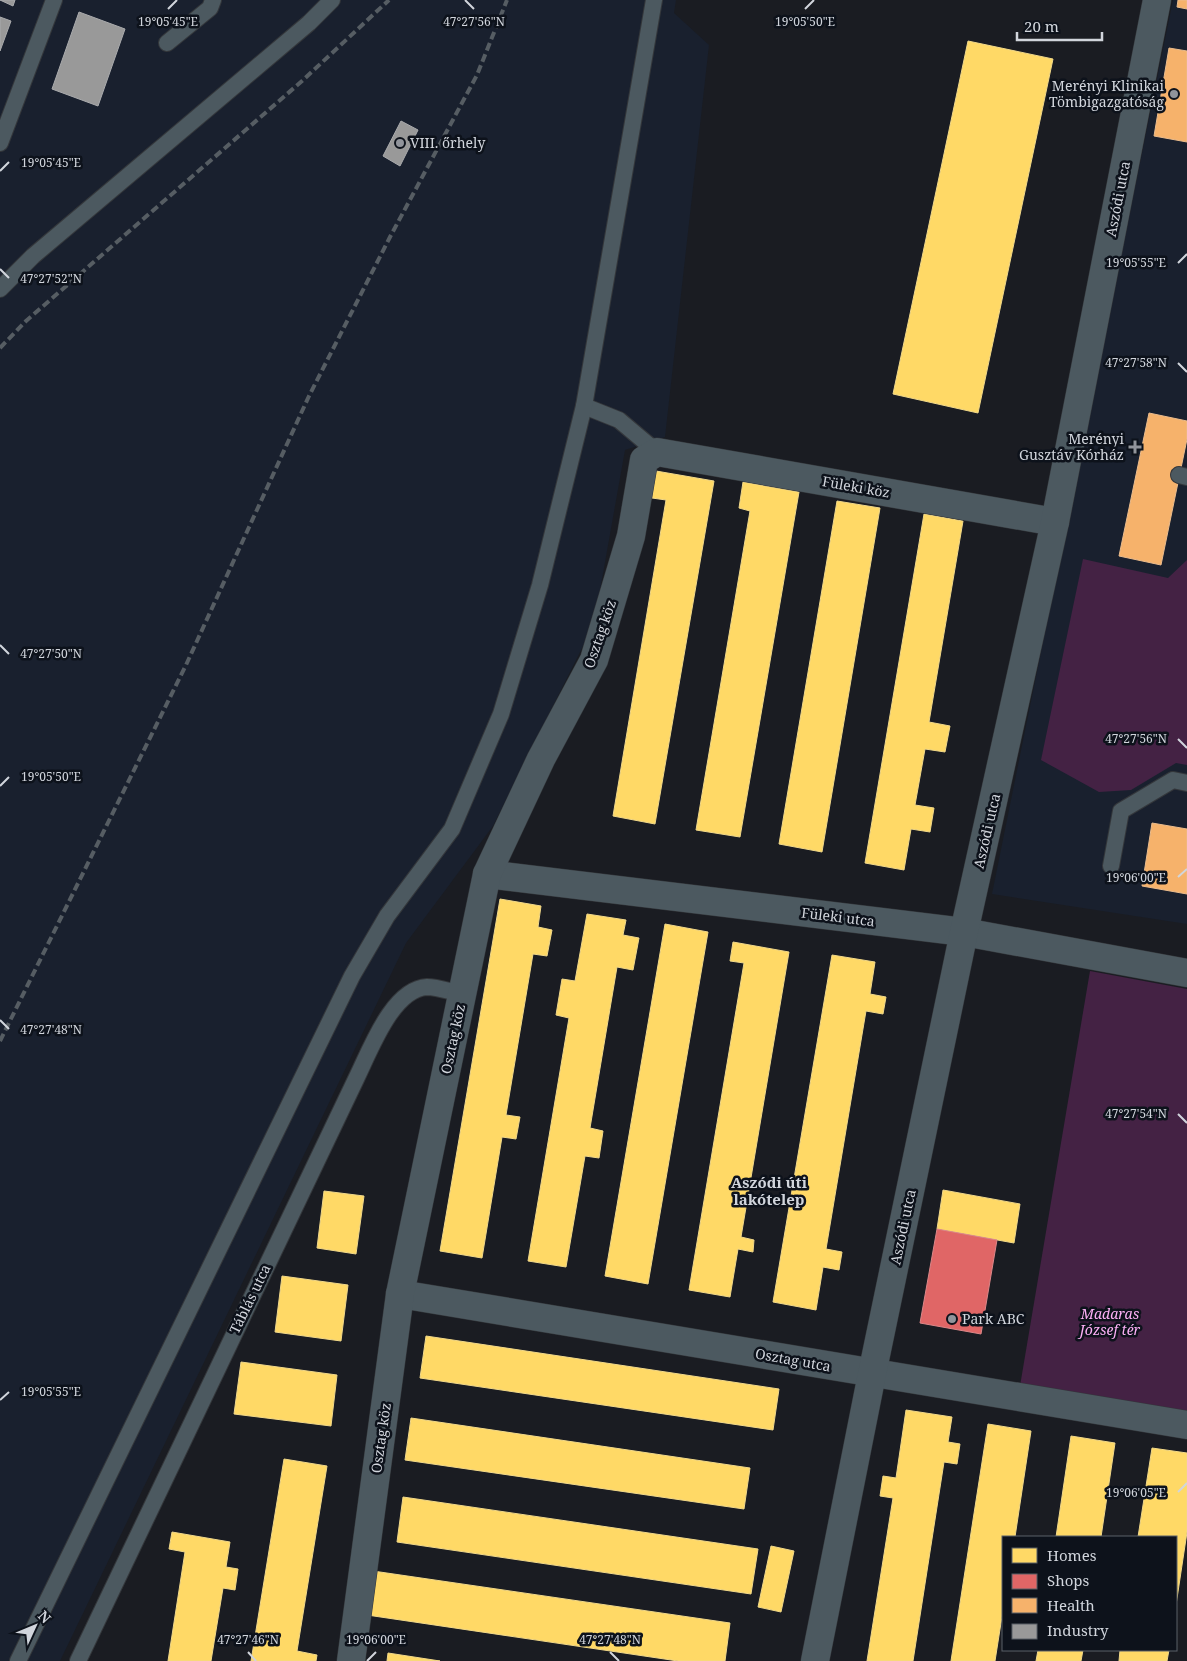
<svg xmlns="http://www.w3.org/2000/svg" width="1187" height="1661" font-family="'Noto Serif',serif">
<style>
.built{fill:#19202e}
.green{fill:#424}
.homes{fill:#ffd966;stroke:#f1d889}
.shops{fill:#e06666;stroke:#dc8789}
.health{fill:#f6b26b;stroke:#ebbc8d}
.industry{fill:#999;stroke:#aaabad}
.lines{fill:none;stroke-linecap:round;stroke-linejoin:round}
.service-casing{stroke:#34373b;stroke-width:18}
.minor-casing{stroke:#34373b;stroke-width:29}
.service{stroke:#4c5960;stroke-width:16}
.minor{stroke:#4c5960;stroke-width:28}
.rail{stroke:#565d63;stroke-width:4;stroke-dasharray:8 4;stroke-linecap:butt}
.ticks{fill:none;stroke:#d1d5dc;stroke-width:2}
.poi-dot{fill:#91949b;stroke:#0d121b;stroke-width:2}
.labels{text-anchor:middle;stroke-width:5;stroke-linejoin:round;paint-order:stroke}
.poi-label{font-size:14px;fill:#d1d5dc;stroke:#0d121b;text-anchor:end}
.street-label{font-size:14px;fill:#d1d5dc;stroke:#0d121b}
.park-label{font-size:14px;font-style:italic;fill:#fdb0f6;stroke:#0d121b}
.neighbourhood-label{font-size:15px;font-weight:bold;fill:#d1d5dc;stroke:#0d121b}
.ticks-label{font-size:12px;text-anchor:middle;fill:#d1d5dc;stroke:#0d121b;stroke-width:5;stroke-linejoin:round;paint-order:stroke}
</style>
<rect width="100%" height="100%" fill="#1a1c22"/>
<g class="built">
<polygon points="0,0 676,0 674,13 709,45 665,437 625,450 594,624 493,826 406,943 60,1661 0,1661"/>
<polygon points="1173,0 1187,0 1187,924 992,894"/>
</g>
<g class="green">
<polygon points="1083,559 1168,578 1187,560 1187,765 1176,763 1131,790 1099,792 1041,760"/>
<polygon points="1090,971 1187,989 1187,1414 1020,1386"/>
</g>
<g class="homes">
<polygon points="968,41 1053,59 978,413 893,394"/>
<polygon points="656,471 714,481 655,824 613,816 666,500 652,498"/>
<polygon points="743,482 799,492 740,837 696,830 750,511 739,508"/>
<polygon points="837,501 880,508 822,852 779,844"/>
<polygon points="924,514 963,521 929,722 950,726 945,752 925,749 915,805 934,808 930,832 911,829 904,870 865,863"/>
<polygon points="500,899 541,906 538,927 552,930 547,956 533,954 506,1115 520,1117 516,1139 502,1137 482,1258 440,1251"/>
<polygon points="587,914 626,920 623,935 639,938 633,970 617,967 590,1128 603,1131 599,1158 585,1156 566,1267 528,1261 569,1018 556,1015 562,979 575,981"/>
<polygon points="665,924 708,932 648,1284 605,1276"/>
<polygon points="733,942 789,952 741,1237 754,1240 753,1252 738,1249 730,1297 689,1290 744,963 730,961"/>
<polygon points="832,955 875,962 870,994 886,997 883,1014 866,1011 826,1249 842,1252 839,1270 823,1267 816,1310 773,1302"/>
<polygon points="943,1190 1020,1204 1014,1243 937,1229"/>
<polygon points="324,1191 364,1196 356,1254 317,1248"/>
<polygon points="282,1276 348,1285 341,1341 275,1332"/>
<polygon points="426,1336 779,1389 773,1430 420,1378"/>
<polygon points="241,1362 337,1375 331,1426 234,1414"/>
<polygon points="906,1410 952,1417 948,1442 960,1444 957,1464 944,1462 913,1661 867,1661 893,1498 880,1496 883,1476 896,1478"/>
<polygon points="411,1418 750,1468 744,1509 405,1460"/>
<polygon points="988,1424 1031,1431 1015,1537 1003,1537 1003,1610 995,1661 951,1661"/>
<polygon points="1071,1436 1115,1443 1101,1537 1056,1537"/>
<polygon points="1152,1448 1187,1453 1187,1532 1176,1605 1176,1537 1138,1537"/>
<polygon points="284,1459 327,1466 297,1651 317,1655 316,1661 251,1661"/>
<polygon points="403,1497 758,1549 751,1594 397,1542"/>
<polygon points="172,1532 230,1542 226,1567 238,1569 235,1590 223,1588 211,1661 168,1661 185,1552 169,1549"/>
<polygon points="771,1546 794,1551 781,1612 758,1607"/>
<polygon points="373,1571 730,1623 725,1661 678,1661 367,1615"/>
<polygon points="1038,1650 1083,1650 1081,1661 1036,1661"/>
<polygon points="1120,1650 1169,1650 1167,1661 1119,1661"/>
<polygon points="388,1653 440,1661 387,1661"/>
</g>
<polygon class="shops" points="937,1229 997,1240 981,1334 920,1323"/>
<g class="health">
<polygon points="1178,0 1187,0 1187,9 1177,7"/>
<polygon points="1169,48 1187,51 1187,142 1154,136"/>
<polygon points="1149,413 1187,421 1187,439 1161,565 1119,556"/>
<polygon points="1152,823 1187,829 1187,894 1142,886"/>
</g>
<g class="industry">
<polygon points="0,0 15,0 13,6"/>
<polygon points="79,12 125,29 98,106 52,89"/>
<polygon points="0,17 11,21 0,51"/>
<polygon points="401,121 418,130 400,166 383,156"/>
</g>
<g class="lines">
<defs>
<g id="service">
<polyline points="167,43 210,8 213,0"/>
<polyline points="0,143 54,0"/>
<polyline points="0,289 33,256 309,23 332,0"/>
<polyline points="584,406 619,420 657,452"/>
<polyline points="1179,475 1187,477"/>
<polyline points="1111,866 1121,811 1173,780 1187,783"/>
<polyline points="18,1661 352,976 387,916 452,829 501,714 540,585 584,406 654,0"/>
<path d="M 78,1661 L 356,1079 C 370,1051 392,989 427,987 C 438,987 451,992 462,994"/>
</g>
<g id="minor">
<polyline points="487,874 964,932 1187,973"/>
<polyline points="400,1294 1187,1425"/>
<polyline points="351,1661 400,1294 487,874 541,759 594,660 631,536 644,460 657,452 1055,522"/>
<polyline points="815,1661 872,1374 964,932 1055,522 1157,0"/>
</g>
</defs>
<use href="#service" class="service-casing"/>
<use href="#minor" class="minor-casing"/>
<use href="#service" class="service"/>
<use href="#minor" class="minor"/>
<g class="rail">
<polyline points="0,348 26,321 302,81 389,0"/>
<polyline points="0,1041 186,665 309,396 390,237 477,75 507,0"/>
</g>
</g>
<path class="ticks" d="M 465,0 L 474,9M 168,9 L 177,0M 805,9 L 814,0M 0,171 L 9,162M 1178,263 L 1187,254M 0,269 L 9,278M 1178,363 L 1187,372M 0,645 L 9,654M 1178,739 L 1187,748M 0,786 L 9,777M 1178,877 L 1187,869M 0,1020 L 9,1029M 1178,1114 L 1187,1123M 0,1400 L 9,1392M 1178,1492 L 1187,1483M 248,1652 L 256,1661M 610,1652 L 619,1661M 367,1661 L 376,1652"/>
<g class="poi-dot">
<circle cx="1174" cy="94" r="5"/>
<circle cx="400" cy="143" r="5"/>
<path d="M1132.5 439.5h5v5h5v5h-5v5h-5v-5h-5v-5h5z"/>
<circle cx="952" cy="1319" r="5"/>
</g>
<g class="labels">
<g class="poi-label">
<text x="1164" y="91">Merényi Klinikai<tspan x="1164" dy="16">Tömbigazgatóság</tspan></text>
<text x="410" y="148" text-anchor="start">VIII. őrhely</text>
<text x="1124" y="444">Merényi<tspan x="1124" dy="16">Gusztáv Kórház</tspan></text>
<text x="962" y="1324" text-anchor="start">Park ABC</text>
</g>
<g class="street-label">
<text transform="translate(1118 199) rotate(-79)" y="5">Aszódi utca</text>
<text transform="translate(856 487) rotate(10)" y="5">Füleki köz</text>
<text transform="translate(600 634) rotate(-71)" y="5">Osztag köz</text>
<text transform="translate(987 831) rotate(-77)" y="5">Aszódi utca</text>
<text transform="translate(838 917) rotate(7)" y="5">Füleki utca</text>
<text transform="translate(453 1039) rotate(-78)" y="5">Osztag köz</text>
<text transform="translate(903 1227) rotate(-78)" y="5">Aszódi utca</text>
<text transform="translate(250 1299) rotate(-64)" y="5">Táblás utca</text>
<text transform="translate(793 1360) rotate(10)" y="5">Osztag utca</text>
<text transform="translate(381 1438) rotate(-82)" y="5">Osztag köz</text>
</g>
<g class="park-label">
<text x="1110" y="1319">Madaras<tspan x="1110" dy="16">József tér</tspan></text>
</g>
<g class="neighbourhood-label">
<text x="769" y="1188">Aszódi úti<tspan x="769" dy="17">lakótelep</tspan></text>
</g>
</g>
<g class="ticks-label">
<text x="168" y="26">19°05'45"E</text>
<text x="805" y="26">19°05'50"E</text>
<text x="474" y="26">47°27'56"N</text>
<text x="51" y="167">19°05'45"E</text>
<text x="1136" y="267">19°05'55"E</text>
<text x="51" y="283">47°27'52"N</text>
<text x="1136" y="367">47°27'58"N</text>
<text x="51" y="658">47°27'50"N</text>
<text x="1136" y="743">47°27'56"N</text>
<text x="51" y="781">19°05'50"E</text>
<text x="1136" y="882">19°06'00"E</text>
<text x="51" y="1034">47°27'48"N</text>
<text x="1136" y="1118">47°27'54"N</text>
<text x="51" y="1396">19°05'55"E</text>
<text x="1136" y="1497">19°06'05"E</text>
<text x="248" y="1644">47°27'46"N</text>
<text x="610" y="1644">47°27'48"N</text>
<text x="376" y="1644">19°06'00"E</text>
</g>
<rect x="1002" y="1536" width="175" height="115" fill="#0d121b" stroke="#5b6068"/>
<rect x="1012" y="1548" width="25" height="15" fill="#ffd966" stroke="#5b6068"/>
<text x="1047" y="1561" font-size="15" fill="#d1d5dc">Homes</text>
<rect x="1012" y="1574" width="25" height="15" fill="#e06666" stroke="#5b6068"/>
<text x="1047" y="1586" font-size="15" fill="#d1d5dc">Shops</text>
<rect x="1012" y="1598" width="25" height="15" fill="#f6b26b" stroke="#5b6068"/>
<text x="1047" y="1611" font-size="15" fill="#d1d5dc">Health</text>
<rect x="1012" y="1624" width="25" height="15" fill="#999999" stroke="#5b6068"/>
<text x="1047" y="1636" font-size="15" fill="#d1d5dc">Industry</text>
<g transform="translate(35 1626) rotate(46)" stroke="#0d121b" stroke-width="4" paint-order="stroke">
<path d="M0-4L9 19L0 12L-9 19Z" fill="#d1d5dc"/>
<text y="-8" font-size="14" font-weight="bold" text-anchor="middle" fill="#d1d5dc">N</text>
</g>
<path d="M1017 32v8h85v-8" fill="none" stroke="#d1d5dc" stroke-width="2.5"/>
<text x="1024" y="32" font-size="15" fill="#d1d5dc" stroke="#0d121b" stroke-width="4" paint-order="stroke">20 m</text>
</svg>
